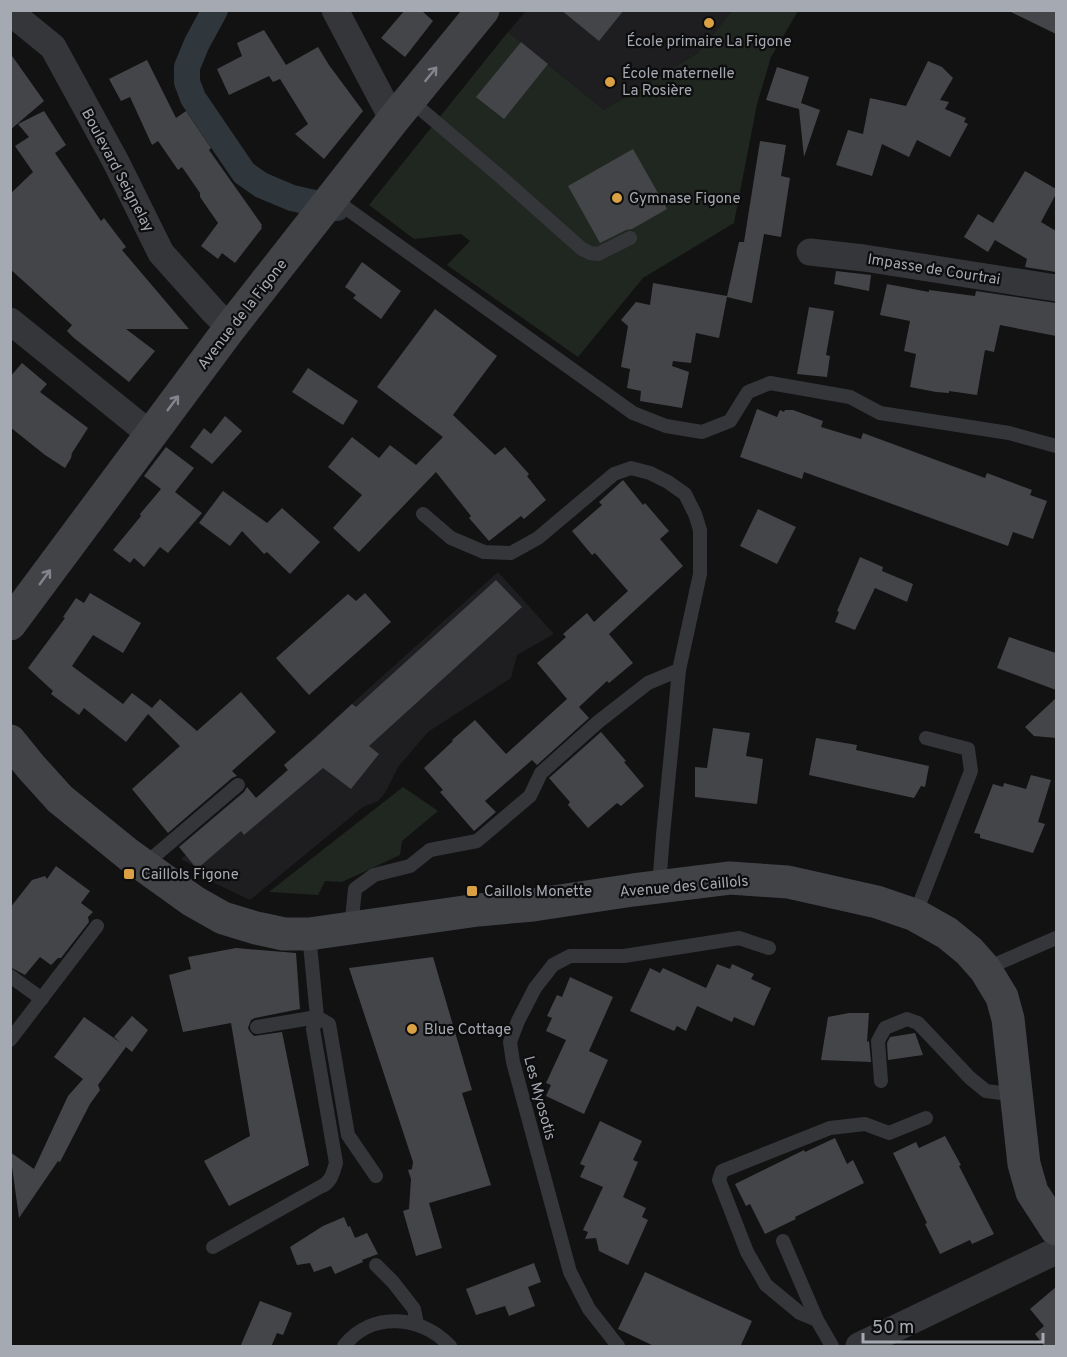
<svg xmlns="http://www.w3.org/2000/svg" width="1067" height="1357" font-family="Overpass,sans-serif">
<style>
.built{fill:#1e1e20}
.green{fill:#202721}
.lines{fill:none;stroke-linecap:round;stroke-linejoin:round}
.canal{stroke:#2f363c;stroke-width:26}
.building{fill:#444548}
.lane{stroke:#353639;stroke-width:14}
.street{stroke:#353639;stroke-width:27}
.secondary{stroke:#414347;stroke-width:33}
.oneway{stroke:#82858d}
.poi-dot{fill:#d9a143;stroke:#0d0d0e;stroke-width:2}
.labels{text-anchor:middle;stroke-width:4.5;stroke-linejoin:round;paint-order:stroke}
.poi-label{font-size:15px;fill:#a5a9b2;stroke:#0d0d0e;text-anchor:start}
.street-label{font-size:15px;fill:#a5a9b2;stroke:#0d0d0e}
</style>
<rect width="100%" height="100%" fill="#121213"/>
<g class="built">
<polygon points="526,11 732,11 698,53 604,110 508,32"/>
<polygon points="498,572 554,634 517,655 511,678 428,732 398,767 385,793 378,801 363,807 250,900 210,881 198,868 181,859 253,795 256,798 287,770 284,765"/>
</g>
<g class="green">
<polygon points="732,11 798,11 771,57 757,104 734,223 643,278 578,357 447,265 470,241 461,234 414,239 369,205 508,32 604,110 698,53"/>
<polygon points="403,787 438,811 402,841 400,855 342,882 325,881 318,895 269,892"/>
</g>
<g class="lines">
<polyline class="canal" points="215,10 197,43 187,67 187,82 193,98 244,173 261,185 292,198 337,208"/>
</g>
<g class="building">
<polygon points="405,10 421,10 433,21 405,57 381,38"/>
<polygon points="561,10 624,10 599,41"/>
<polygon points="1007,10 1056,10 1056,34"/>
<polygon points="264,30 286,65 318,47 329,65 363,111 324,159 295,134 308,124 280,79 273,82 269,76 229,95 217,69 242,56 237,43"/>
<polygon points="521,42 548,64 504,119 476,97"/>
<polygon points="10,53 44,101 10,130"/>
<polygon points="147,60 176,118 186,111 211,148 209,150 262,225 261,227 262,228 235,263 222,253 218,259 201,246 218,223 200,197 200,193 182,167 178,170 158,141 152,145 130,97 121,101 109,79"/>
<polygon points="928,61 942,67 953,78 940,100 949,102 945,109 966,118 964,122 968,124 950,157 917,140 909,157 882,144 872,176 836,165 848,130 863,134 870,98 906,106"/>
<polygon points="777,67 809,77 801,103 820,110 804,157 799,109 766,100"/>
<polygon points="44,111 66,145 55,153 101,221 104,218 126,247 122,250 189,329 126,329 155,351 129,382 74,338 67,331 72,325 10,269 10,194 33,172 15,146 29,137 18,124"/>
<polygon points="760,141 786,145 781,176 790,178 781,237 764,234 752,303 727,297 719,338 696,333 691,363 673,361 672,366 689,372 682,408 640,401 641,391 627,388 630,369 621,367 628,326 621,320 636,302 650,305 653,283 727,296 739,242 744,242"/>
<polygon points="633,149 667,209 632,229 626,230 600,243 568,186"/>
<polygon points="1025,171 1056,189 1056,194 1041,222 1056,231 1056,272 1025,267 1027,259 995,240 988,252 964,237 978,214 993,223"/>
<polygon points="362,262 401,291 381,319 353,298 356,295 345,287"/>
<polygon points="836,271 871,275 869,291 834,284"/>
<polygon points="887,284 929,292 929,290 975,296 976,291 1056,303 1056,336 1000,325 994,352 985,350 977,395 949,391 949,393 936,392 910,387 916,354 904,351 910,321 880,315"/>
<polygon points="809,307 834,311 826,355 830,356 827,377 797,374"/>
<polygon points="435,309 497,356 453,415 495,455 505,447 529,474 527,476 546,500 524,519 521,516 489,541 469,518 471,516 436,472 359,552 333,528 362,495 328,467 352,437 379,458 390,445 416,465 443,437 377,387"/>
<polygon points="22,363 47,384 40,392 88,428 72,453 71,458 65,468 45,455 10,427 10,377"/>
<polygon points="308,368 358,401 343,425 292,392"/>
<polygon points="757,409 777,417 780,410 784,412 785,410 793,410 823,421 821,427 861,439 863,433 985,478 987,473 1032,490 1030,495 1047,501 1033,539 1013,532 1008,546 804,472 802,479 740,457"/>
<polygon points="225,416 242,431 212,464 190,447 204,428 211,434"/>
<polygon points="166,447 194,468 175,492 202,513 168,553 160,547 144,567 134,558 130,563 113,550 141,516 140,514 161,489 144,476"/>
<polygon points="623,480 643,505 645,503 669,531 660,539 683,566 609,634 633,663 609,683 607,681 579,707 589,718 537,765 532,760 485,801 496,812 474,831 440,792 443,790 424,768 453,741 452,740 475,720 506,754 567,699 537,663 566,637 563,634 587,613 594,622 628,591 595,553 592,555 572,531 602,505 599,502"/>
<polygon points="223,491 267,523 282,508 320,542 290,574 267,552 264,554 242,531 230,546 199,523"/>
<polygon points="758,509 796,527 777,564 740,546"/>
<polygon points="860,557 883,567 882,571 913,584 907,602 875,588 855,630 835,622 839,612 837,611"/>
<polygon points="496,580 522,607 369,746 379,754 351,789 323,768 244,835 241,831 197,869 179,847 244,792 247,787 256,798 288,770 284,765 314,739 352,704 356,707"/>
<polygon points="90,593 141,623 123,653 93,635 72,666 123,704 132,693 152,708 160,699 197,731 241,692 276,732 232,771 237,776 232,778 168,833 132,789 180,746 148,714 126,742 84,708 79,715 51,694 53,691 28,668 65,618 63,617 76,598 84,603"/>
<polygon points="365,593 391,622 309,695 276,658 348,594 356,601"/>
<polygon points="1009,637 1056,653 1056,690 997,668"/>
<polygon points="1056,698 1056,738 1034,736 1025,727"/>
<polygon points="713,728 750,733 746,756 763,759 757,804 695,797 695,767 707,768"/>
<polygon points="601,732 626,761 624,762 644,786 621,806 617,803 588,828 568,805 570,802 549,778"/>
<polygon points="816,738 857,745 856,750 929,766 925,787 921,786 914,798 809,775"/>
<polygon points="1031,775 1051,780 1038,822 1045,824 1033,853 980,838 980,834 974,833 993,784 1003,787 1004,783 1026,789"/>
<polygon points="56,866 90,891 81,903 93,912 88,917 89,922 61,958 58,958 51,965 40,957 25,975 10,967 10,908 32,880 45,876 47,879"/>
<polygon points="236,948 296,953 300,1009 255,1018 251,1020 248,1028 250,1032 254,1036 282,1032 309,1165 229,1206 204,1161 250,1136 231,1023 183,1032 169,975 191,969 188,957"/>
<polygon points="433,957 472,1090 462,1093 491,1185 429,1203 442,1248 416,1256 403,1211 409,1209 411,1179 408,1170 412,1169 413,1162 349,968"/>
<polygon points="717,964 730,969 732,964 754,974 751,979 771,988 754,1026 734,1017 732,1022 697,1006 686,1031 677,1026 674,1031 630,1011 650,968 660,973 663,968 706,988"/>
<polygon points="570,977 613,997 589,1051 608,1060 584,1114 546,1096 551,1085 546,1083 566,1040 546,1031 552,1018 547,1016 557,995 562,997"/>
<polygon points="849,1013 869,1013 867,1042 869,1041 871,1062 821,1060 828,1017"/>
<polygon points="132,1016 148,1030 132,1052 126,1047 98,1085 100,1090 90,1104 60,1162 58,1161 19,1218 10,1152 34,1169 68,1096 83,1079 54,1057 84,1017 121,1043 114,1037"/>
<polygon points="915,1033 923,1055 888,1060 887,1043 890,1037"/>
<polygon points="600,1121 642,1141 633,1160 638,1162 623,1197 646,1208 642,1217 648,1220 628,1265 599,1251 596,1238 585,1239 588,1232 583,1230 603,1187 580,1177 585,1166 580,1164"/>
<polygon points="945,1136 961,1165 959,1166 994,1234 972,1244 970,1240 940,1254 925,1224 927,1223 893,1153 916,1142 919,1148"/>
<polygon points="835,1138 847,1164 853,1160 864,1183 795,1217 796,1219 765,1234 750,1204 746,1206 735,1184 804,1150 805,1152"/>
<polygon points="344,1217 348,1227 350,1226 355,1238 367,1233 378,1254 362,1260 363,1262 335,1274 331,1266 314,1272 310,1263 297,1265 290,1247 323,1226"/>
<polygon points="534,1263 541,1282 528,1287 535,1306 509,1316 505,1306 476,1315 466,1289"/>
<polygon points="645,1272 752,1321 740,1347 656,1347 618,1329"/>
<polygon points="1056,1287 1056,1347 1045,1347 1035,1334 1044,1326 1030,1309"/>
<polygon points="260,1301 292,1313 283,1335 277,1333 271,1347 240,1347"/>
</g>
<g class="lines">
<g class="lane">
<polyline points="410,100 502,178 582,249 590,253 598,254 630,238"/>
<polyline points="332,198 633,413 666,426 702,432 730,421 748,392 770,383 850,397 880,413 1009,433 1056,446"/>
<polyline points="423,514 451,538 484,552 511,553 538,538 614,474 631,468 650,473 668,482 685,494 695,514 700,530 700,574 679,670 663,835 659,886"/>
<polyline points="144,865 238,785"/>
<polyline points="915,915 971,771 968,749 926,738"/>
<polyline points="351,928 355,889 374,875 410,866 430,850 477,841 530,796 541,773 598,722 648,683 679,670"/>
<polyline points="309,934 317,1017 329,1024 348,1135 376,1176"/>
<polyline points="985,969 1056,938"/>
<polyline points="10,976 42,999"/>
<polyline points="10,1040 97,926"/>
<polyline points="881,1081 878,1041 885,1028 907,1019 918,1023 970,1078 986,1091 1017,1095"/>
<polyline points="783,1241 817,1320 832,1346"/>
<path d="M 213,1247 L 320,1187 C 331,1183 333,1173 336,1163 L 313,1029 L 317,1017 L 257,1027"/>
<polyline points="376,1265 393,1282 414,1309 417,1324"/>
<polyline points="817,1320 800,1313 766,1285 747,1252 719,1180 722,1171 830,1128 865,1124 889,1133 926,1118"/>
<path d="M 344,1346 C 371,1311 421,1315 450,1346"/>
<polyline points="618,1346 589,1309 570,1272 513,1062 510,1042 518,1021 535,988 553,965 570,956 624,956 739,938 769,948"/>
</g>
<g class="street">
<polyline points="335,10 393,120"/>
<polyline points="10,12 53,47 116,162 161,253 213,311 230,328"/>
<polyline points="810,252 864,258 1056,288"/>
<polyline points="10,321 150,434"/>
<polyline points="859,1346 1056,1251"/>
</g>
<g class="secondary">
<polyline points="10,624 230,328 393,120 483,10"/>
<polyline points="10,741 31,767 60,799 129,855 193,901 223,918 256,928 284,934 309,934 478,910 533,905 633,890 730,878 788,882 877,902 915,915 947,933 969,951 985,969 1002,997 1008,1019 1024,1164 1032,1192 1056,1229"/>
</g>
</g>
<defs><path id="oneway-shaft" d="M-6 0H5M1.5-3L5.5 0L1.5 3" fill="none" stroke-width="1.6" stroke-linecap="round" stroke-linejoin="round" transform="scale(1.5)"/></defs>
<g class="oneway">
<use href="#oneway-shaft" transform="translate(431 74) rotate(-51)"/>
<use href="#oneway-shaft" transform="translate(173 403) rotate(-53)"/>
<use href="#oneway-shaft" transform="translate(45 577) rotate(-54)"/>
</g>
<g class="poi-dot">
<circle cx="709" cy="23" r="6"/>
<circle cx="610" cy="82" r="6"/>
<circle cx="617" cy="198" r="6"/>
<rect x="123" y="868" width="12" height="12" rx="3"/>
<rect x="466" y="885" width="12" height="12" rx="3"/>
<circle cx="412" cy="1029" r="6"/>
</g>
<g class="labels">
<g class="poi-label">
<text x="709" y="46" text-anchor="middle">École primaire La Figone</text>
<text x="622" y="78">École maternelle<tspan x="622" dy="17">La Rosière</tspan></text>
<text x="629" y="203">Gymnase Figone</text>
<text x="141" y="879">Caillols Figone</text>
<text x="484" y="896">Caillols Monette</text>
<text x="424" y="1034">Blue Cottage</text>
</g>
<g class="street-label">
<text transform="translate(118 170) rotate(62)" y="5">Boulevard Seignelay</text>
<text transform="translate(934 269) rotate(9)" y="5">Impasse de Courtrai</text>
<text transform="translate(242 314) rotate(-52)" y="5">Avenue de la Figone</text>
<text transform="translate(684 886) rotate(-5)" y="5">Avenue des Caillols</text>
<text transform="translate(540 1098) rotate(75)" y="5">Les Myosotis</text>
</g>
</g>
<rect width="1067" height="1357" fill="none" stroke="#a5a9b2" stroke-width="24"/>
<path d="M863 1333v9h180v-9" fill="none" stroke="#a5a9b2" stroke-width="3"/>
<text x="872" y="1333" font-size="18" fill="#a5a9b2" stroke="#0d0d0e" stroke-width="4.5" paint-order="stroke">50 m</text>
</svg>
